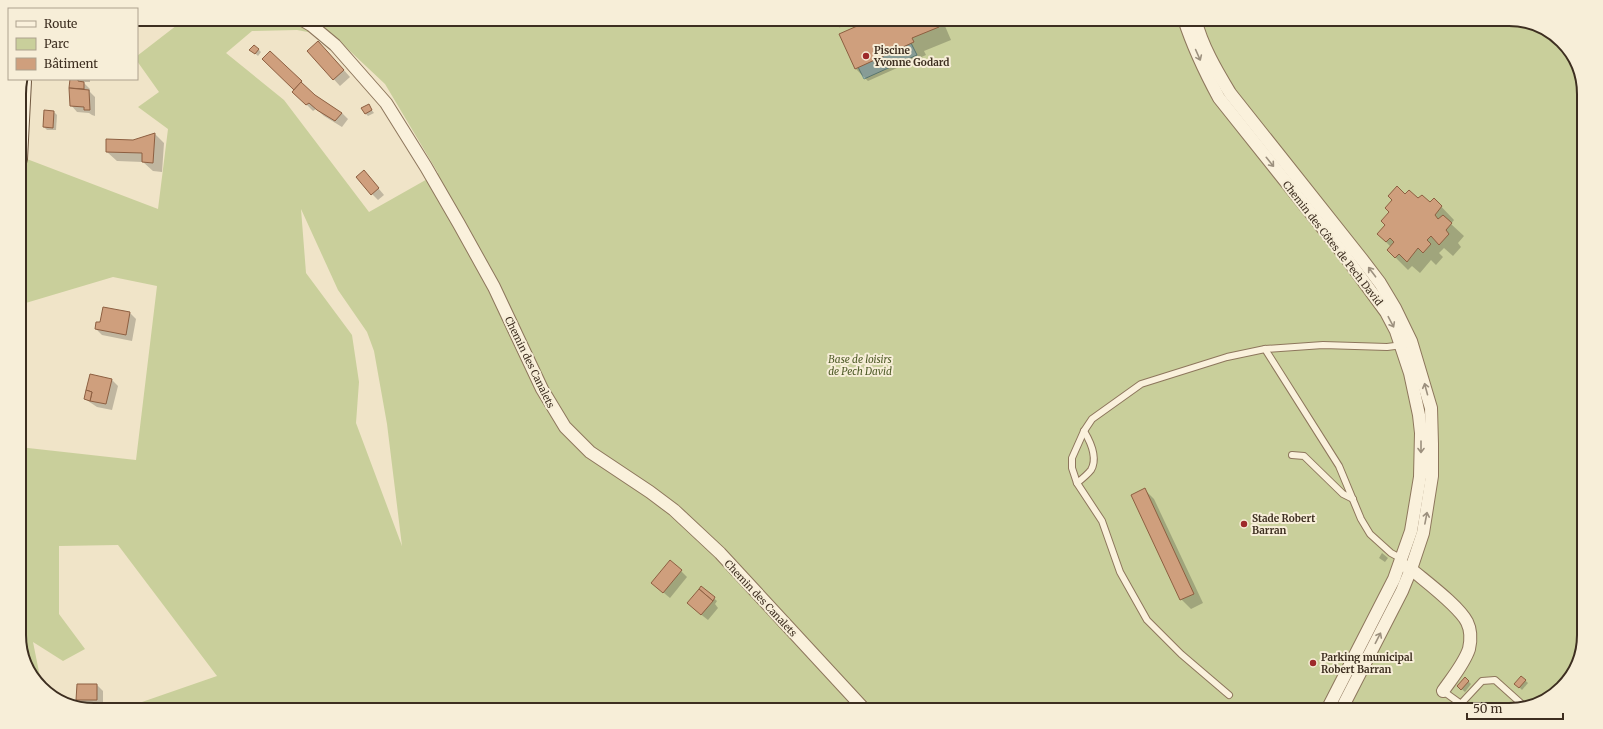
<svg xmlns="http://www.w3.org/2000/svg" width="1603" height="729" font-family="Merriweather,serif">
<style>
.green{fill:#c9cf9b;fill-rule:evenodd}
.water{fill:#a9c4bc;stroke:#6f938a}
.shadow{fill:#0003}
.building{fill:#cf9f7d;stroke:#8d5f41}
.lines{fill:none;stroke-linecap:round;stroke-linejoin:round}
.lane-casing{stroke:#8d765c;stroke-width:8}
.street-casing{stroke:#8d765c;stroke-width:14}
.secondary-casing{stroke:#6f573f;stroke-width:18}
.lane{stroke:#faf1dc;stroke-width:6}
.street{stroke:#faf1dc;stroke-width:12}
.secondary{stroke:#faf1dc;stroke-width:16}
.oneway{stroke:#9c907e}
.poi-dot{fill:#9e2a2b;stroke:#f7eed8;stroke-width:1.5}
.labels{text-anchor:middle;stroke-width:4;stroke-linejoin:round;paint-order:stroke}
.poi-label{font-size:10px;font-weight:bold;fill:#3d2e20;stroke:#f7eed8;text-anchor:start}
.street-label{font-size:10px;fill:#3d2e20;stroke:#f7eed8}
.park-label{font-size:10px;font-style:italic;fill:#4d5a26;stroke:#f7eed8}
.rim{fill:none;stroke:#3d2e20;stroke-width:2}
</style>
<rect width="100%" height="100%" fill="#f0e4c8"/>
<path class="green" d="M 180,19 L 1509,19 L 1538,25 L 1571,52 L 1584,89 L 1584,635 L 1578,664 L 1551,697 L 1510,710 L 142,710 L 142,702 L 217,676 L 118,545 L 59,546 L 59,614 L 85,649 L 63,661 L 33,642 L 42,687 L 34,681 L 19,640 L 19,447 L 136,460 L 157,286 L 113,277 L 19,305 L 19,156 L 158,209 L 168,129 L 138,107 L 159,92 L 137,61 L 137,56 L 181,22 ZM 297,30 L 335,37 L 385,84 L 438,173 L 369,212 L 284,100 L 226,53 L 252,31 ZM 301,209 L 338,290 L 367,332 L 374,351 L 387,424 L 402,546 L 356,423 L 359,382 L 352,335 L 306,273 Z"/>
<polygon class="water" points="911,43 917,55 864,79 858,67"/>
<g class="shadow">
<polygon points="875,19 942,19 951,40 924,51 926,55 868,81 855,68"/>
<polygon points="945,19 955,19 956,22 949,25"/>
<polygon points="258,49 261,52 258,56 251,50"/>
<polygon points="325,49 350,77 340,86 308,51"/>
<polygon points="71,79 90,79 90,82 83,82 90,89 90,92 95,97 95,116 92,115 89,113 77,112 71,105"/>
<polygon points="294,92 315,96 342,113 348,119 342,127 324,116 316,109 313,111"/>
<polygon points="368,105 374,113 368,116 365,113"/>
<polygon points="54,112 57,115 56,130 47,130 44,127"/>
<polygon points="155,134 164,143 162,172 153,171 143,162 117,161 107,152 133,141"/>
<polygon points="370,178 384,195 378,200 372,194"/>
<polygon points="1405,196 1430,204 1434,199 1454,220 1451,224 1464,236 1458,243 1461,247 1453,256 1444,248 1439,253 1443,257 1436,265 1431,260 1420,273 1412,266 1408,270 1388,250 1391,247 1378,234 1387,225"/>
<polygon points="130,313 136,319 132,341 102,335 96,329 101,323"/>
<polygon points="91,375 112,380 118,386 112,410 97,407 85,399"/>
<polygon points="1145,490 1154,499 1203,603 1191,609 1181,599"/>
<polygon points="1382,553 1388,558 1385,562 1379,558"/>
<polygon points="681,571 687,577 670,598 652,583"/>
<polygon points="701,587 717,601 715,604 718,608 708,620 694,609"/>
<polygon points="1521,677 1528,683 1522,690 1516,684"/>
<polygon points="1465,678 1471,684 1465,692 1458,686"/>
<polygon points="97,685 103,691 103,706 84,706 77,699"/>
</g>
<g class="building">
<polygon points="873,19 935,19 939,27 912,38 914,42 855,69 839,34"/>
<polygon points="318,41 344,70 333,80 307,51"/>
<polygon points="254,45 259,49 255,54 249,50"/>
<polygon points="270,51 302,81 294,90 262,59"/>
<polygon points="70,79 78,79 78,81 84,82 84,89 69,88"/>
<polygon points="301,82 315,95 342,113 335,121 317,110 309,103 306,105 292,92"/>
<polygon points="69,88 89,90 90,110 84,110 84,107 70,106"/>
<polygon points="369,104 372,110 365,114 361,108"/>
<polygon points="44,110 54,111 53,128 43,127"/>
<polygon points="155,133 153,163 142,162 142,153 106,152 106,139 133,140"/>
<polygon points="364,170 379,188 371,195 356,177"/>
<polygon points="1397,186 1405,194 1409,190 1418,198 1422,195 1430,202 1434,198 1442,206 1435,215 1438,219 1443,215 1452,223 1446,230 1449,234 1439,245 1431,236 1427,240 1431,244 1423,253 1418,248 1407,262 1399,254 1395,258 1387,250 1394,242 1390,238 1386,242 1377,234 1385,225 1381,221 1389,212 1385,208 1392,200 1388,196"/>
<polygon points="103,307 130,312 126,335 95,329 96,322 100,322"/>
<polygon points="90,374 112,379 106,404 90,401 92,392 86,390"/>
<polygon points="86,390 92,392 90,401 84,399"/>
<polygon points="1145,488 1194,594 1180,600 1131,495"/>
<polygon points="670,560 682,570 663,593 651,583"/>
<polygon points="701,586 715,597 713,601 699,589"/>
<polygon points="699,589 713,601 701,615 687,603"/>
<polygon points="1521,676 1526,680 1519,688 1514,684"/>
<polygon points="1465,677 1469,681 1461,690 1457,686"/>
<polygon points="77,684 97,684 97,700 76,700"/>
</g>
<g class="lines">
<defs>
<g id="lane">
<polyline points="840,23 848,19"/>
<polyline points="1265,349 1339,466 1361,519 1370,534 1391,553 1402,559"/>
<polyline points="1292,455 1304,456 1343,494 1353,499"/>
<path d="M 1077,483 C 1082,479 1087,475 1091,470 C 1098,458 1090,441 1084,431"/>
<polyline points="1443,691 1461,704"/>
<polyline points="1229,695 1181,654 1147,620 1120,572 1102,521 1077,483 1072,468 1072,458 1084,431 1092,419 1141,384 1227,357 1265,349 1323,345 1387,347 1403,345"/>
<polyline points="1455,710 1482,681 1495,680 1524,706"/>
</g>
<g id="street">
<polyline points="301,19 311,25 335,45 386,103 426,167 459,224 494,287 542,389 565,427 590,452 650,492 674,510 720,553 865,710"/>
<path d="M 1184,19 C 1193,47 1205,72 1219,98 L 1345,256 L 1386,312 L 1396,331 L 1410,373 L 1419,415 L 1421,433 L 1420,477 L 1411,531 L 1394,579 L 1327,710"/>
<path d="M 1195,19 C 1202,46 1216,70 1230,93 L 1361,258 L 1380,283 L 1395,308 L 1411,341 L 1431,408 L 1432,444 L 1432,476 L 1423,533 L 1411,569 L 1402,591 L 1341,710"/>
<path d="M 1405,566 L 1411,569 C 1425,581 1459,606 1467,622 C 1471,630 1471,640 1469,649 C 1464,664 1452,678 1443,691"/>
</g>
<polyline id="secondary" points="19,159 23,81"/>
</defs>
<use href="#lane" class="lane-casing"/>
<use href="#street" class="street-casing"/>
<use href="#secondary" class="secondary-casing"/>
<use href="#lane" class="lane"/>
<use href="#street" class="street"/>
<use href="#secondary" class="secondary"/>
</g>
<defs><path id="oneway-shaft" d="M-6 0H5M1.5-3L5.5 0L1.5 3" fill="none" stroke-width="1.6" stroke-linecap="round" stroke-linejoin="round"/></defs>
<g class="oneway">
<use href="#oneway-shaft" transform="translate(1198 55) rotate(66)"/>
<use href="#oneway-shaft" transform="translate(1270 162) rotate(51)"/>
<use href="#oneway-shaft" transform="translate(1372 272) rotate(-127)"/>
<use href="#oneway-shaft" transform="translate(1391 322) rotate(62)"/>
<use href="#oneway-shaft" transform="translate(1426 389) rotate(-105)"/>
<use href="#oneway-shaft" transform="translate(1421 447) rotate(90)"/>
<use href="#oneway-shaft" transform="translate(1426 518) rotate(-79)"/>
<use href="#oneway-shaft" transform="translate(1378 638) rotate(-63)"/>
</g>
<g class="poi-dot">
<circle cx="866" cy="56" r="4"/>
<circle cx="1244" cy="524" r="4"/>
<circle cx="1313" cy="663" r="4"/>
</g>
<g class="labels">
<g class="poi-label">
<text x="874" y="54">Piscine<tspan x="874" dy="12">Yvonne Godard</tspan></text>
<text x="1252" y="522">Stade Robert<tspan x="1252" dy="12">Barran</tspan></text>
<text x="1321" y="661">Parking municipal<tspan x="1321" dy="12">Robert Barran</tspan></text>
</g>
<g class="street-label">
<text transform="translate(1333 243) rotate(52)" y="4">Chemin des Côtes de Pech David</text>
<text transform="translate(530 362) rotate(64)" y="4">Chemin des Canalets</text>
<text transform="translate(761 598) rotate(47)" y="4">Chemin des Canalets</text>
</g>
<g class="park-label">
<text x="860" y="363">Base de loisirs<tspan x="860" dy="12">de Pech David</tspan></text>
</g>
</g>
<path d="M0 0H1603V729H0ZM94 26H1509A68 68 0 0 1 1577 94V635A68 68 0 0 1 1509 703H94A68 68 0 0 1 26 635V94A68 68 0 0 1 94 26Z" fill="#f7eed8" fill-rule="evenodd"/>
<path class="rim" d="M94 26H1509A68 68 0 0 1 1577 94V635A68 68 0 0 1 1509 703H94A68 68 0 0 1 26 635V94A68 68 0 0 1 94 26Z"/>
<rect x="8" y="8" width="130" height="72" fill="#f7eed8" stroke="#ada18e"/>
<rect x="16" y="21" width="20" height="6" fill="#faf1dc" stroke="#ada18e"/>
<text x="44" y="28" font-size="12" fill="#3d2e20">Route</text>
<rect x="16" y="38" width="20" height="12" fill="#c9cf9b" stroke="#ada18e"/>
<text x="44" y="48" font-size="12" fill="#3d2e20">Parc</text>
<rect x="16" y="58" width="20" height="12" fill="#cf9f7d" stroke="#ada18e"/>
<text x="44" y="68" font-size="12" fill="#3d2e20">Bâtiment</text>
<path d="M1467 713v6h96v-6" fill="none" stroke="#3d2e20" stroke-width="2"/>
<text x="1473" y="713" font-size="12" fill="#3d2e20" stroke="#f7eed8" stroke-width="3" paint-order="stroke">50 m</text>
</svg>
